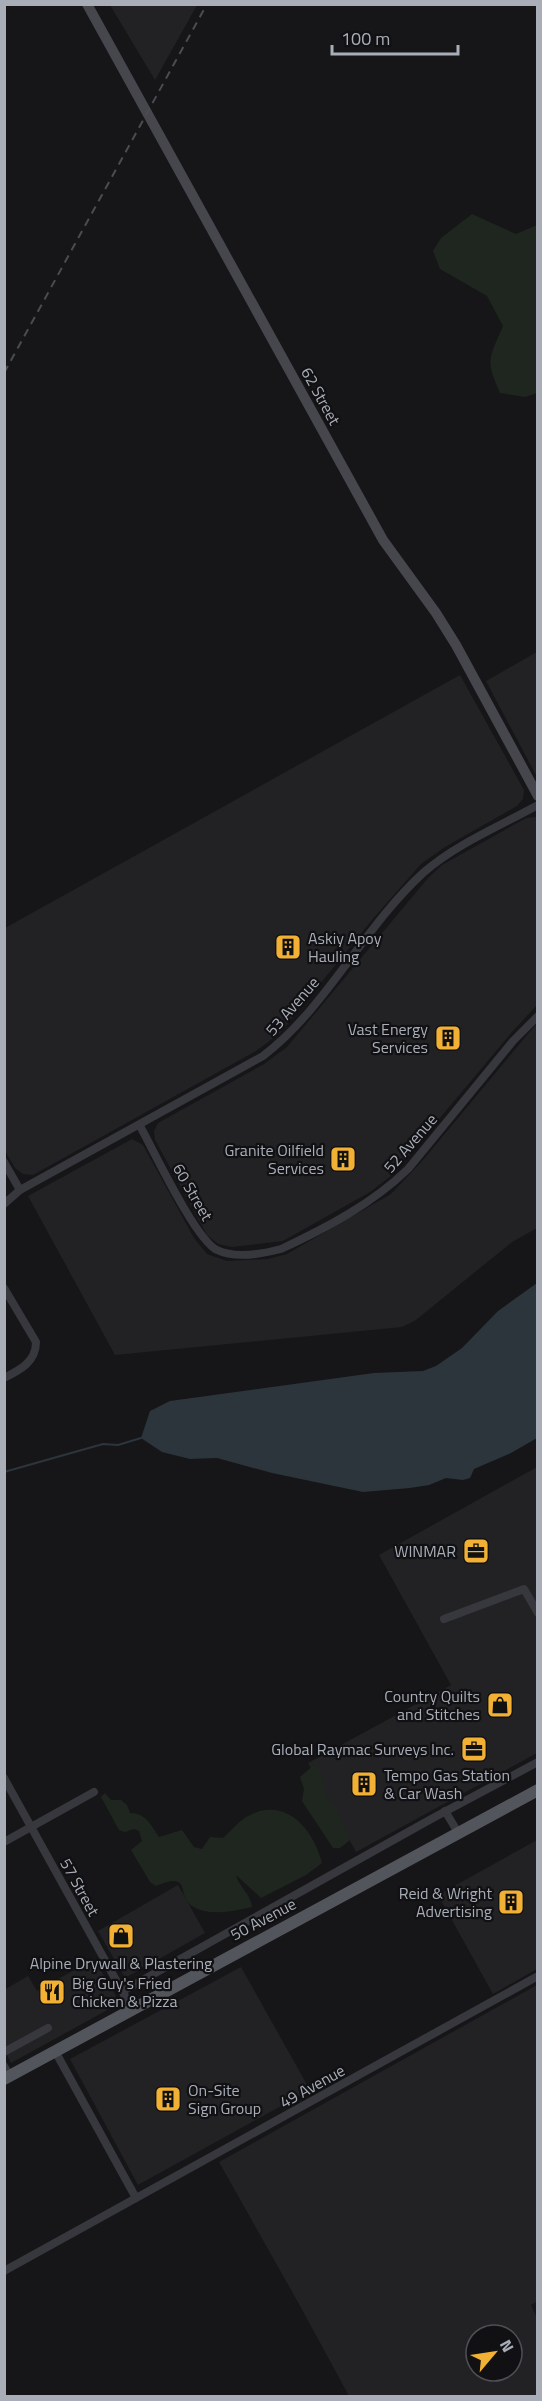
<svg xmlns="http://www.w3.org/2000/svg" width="542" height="2401" font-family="'Titillium Web',sans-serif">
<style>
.built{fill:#222225;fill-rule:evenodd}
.green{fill:#1e261f}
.water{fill:#2c353c}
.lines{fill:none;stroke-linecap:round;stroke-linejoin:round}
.stream{stroke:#2c353c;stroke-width:2}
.street{stroke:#37383d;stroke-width:8}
.secondary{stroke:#45474d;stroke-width:10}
.primary{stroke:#53555c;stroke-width:12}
.rail{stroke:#4a4c52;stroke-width:2;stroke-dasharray:8 6;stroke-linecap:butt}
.labels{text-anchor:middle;stroke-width:4.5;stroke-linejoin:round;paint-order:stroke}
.street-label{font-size:16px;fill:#a8adb8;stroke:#111113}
.poi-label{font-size:16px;fill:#a8adb8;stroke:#111113;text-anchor:end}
</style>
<rect width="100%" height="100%" fill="#161618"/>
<g class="built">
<polygon points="110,5 197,5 155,80"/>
<polygon points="537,652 537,777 486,681"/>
<polygon points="460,675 524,790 523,799 517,806 445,847 421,864 372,920 280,1033 256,1051 33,1175 23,1174 15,1168 4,1149 5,928"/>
<polygon points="536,817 537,1005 512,1032 392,1175 370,1192 283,1241 232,1247 218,1244 207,1235 155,1140 154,1131 158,1123 264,1064 287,1047 428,878 442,865 526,818"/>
<polygon points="537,1023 537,1228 512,1242 416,1320 402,1327 115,1355 28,1196 132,1139 143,1145 194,1238 207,1254 227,1261 268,1259 287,1254 391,1194 423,1160"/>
<polygon points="537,1467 537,1753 356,1852 308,1763 451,1685 379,1555"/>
<polygon points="537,1840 537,1969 493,1994 438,1895"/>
<polygon points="178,1885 205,1933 125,1978 98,1931"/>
<polygon points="94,1959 120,2003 11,2063 5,2051 4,1990 28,1976 37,1991"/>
<polygon points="241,1967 310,2090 138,2185 70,2059"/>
<path d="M 537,1985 L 538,2301 L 531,2305 L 537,2318 L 537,2396 L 349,2396 L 299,2304 L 219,2162 ZM 476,2335 L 512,2335 L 512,2371 L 476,2371 Z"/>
</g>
<g class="green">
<path d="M 472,214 L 516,234 L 537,225 L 537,393 L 525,397 L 500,393 C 485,359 489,359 503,326 L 487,296 L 440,269 L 433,251 L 441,238 Z"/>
<polygon points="314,1765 321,1772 326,1795 337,1810 350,1840 340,1848 333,1848 302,1801 304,1789 300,1777"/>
<path d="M 105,1793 L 111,1800 L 121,1800 L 127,1805 L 130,1813 C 146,1813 151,1825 159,1837 L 182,1830 L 194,1847 L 202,1849 L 210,1837 L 223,1838 C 231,1831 239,1821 248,1816 C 285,1796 313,1828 322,1863 L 306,1875 L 261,1898 L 236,1875 C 239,1887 251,1894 252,1907 C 234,1911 209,1917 192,1906 C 176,1896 193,1870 156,1886 L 150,1882 L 131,1850 L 142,1841 L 139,1831 L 134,1829 L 125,1832 L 119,1830 L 101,1797 Z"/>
</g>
<polygon class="water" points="537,1283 537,1438 511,1453 474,1469 470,1478 463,1480 446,1478 429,1485 410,1488 363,1492 272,1473 217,1458 190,1459 162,1452 141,1438 150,1411 170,1401 374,1373 423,1371 436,1366 462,1348 498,1311"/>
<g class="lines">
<polyline class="stream" points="4,1472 103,1444 118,1445 141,1438"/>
<g class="street">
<path d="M 140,1126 C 154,1151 195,1239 217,1250 C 236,1259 262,1254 281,1249 C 326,1228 372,1204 408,1169 L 513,1041 L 538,1016"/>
<polyline points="4,1162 20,1190"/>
<path d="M 4,1204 L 20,1190 L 263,1056 C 327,1007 363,928 423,873 C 456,844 500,826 538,805"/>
<path d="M 4,1288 L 36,1342 C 36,1362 20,1370 4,1378"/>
<polyline points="444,1619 524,1589 538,1613"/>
<polyline points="4,1778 132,2009"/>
<polyline points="445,1811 459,1834"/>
<polyline points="4,1842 94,1792"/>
<polyline points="123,1991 433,1818 538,1762"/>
<polyline points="55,2051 136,2198"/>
<polyline points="4,2052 48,2028"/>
<polyline points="4,2066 10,2076"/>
<polyline points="4,2271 538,1976"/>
</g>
<polyline class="secondary" points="87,4 383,540 436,613 456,645 538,796"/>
<polyline class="primary" points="4,2079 538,1790"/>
<polyline class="rail" points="4,373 207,4"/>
</g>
<defs>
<symbol id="building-square" viewBox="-11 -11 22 22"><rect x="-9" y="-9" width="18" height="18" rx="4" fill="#f2b134" stroke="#111113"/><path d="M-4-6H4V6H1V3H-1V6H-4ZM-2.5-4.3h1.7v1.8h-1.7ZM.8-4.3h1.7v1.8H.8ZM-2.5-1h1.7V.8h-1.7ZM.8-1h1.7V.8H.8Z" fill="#111"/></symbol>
<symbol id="office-square" viewBox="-11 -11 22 22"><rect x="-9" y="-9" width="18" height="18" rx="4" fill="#f2b134" stroke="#111113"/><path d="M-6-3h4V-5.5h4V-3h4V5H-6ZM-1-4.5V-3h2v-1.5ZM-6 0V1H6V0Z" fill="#111"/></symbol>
<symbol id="shop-square" viewBox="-11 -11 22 22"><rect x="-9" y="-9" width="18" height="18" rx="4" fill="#f2b134" stroke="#111113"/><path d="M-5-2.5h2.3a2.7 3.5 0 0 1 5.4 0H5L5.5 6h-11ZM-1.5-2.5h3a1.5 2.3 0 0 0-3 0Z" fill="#111"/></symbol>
<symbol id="restaurant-square" viewBox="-11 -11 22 22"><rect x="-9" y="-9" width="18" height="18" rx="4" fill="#f2b134" stroke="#111113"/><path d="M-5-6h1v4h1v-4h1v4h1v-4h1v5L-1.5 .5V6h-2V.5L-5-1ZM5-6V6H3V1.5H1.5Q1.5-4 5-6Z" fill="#111"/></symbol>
</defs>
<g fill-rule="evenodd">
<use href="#building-square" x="273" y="932" width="30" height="30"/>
<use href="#building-square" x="433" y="1023" width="30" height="30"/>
<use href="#building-square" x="328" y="1144" width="30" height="30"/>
<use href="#office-square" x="461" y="1536" width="30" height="30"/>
<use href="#shop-square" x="485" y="1690" width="30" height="30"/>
<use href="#office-square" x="459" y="1734" width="30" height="30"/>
<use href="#building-square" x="349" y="1769" width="30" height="30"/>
<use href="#building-square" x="496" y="1887" width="30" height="30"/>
<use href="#shop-square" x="106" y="1921" width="30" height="30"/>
<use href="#restaurant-square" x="37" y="1977" width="30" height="30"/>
<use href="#building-square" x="153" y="2084" width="30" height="30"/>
</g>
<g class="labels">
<g class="street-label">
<text transform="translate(321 396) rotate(61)" y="6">62 Street</text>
<text transform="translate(292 1006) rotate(-49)" y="6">53 Avenue</text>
<text transform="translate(410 1143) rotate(-49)" y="6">52 Avenue</text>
<text transform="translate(193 1192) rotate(60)" y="6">60 Street</text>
<text transform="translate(80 1887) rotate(61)" y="6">57 Street</text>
<text transform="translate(263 1919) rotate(-28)" y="6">50 Avenue</text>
<text transform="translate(312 2086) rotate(-29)" y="6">49 Avenue</text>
</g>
<g class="poi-label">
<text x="308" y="944" text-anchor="start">Askiy Apoy<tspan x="308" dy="18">Hauling</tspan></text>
<text x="428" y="1035">Vast Energy<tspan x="428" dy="18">Services</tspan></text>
<text x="324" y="1156">Granite Oilfield<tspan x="324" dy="18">Services</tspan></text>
<text x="456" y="1557">WINMAR</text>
<text x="480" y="1702">Country Quilts<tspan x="480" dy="18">and Stitches</tspan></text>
<text x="454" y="1755">Global Raymac Surveys Inc.</text>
<text x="384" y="1781" text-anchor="start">Tempo Gas Station<tspan x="384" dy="18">&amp; Car Wash</tspan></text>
<text x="492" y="1899">Reid &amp; Wright<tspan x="492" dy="18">Advertising</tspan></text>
<text x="121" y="1969" text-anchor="middle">Alpine Drywall &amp; Plastering</text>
<text x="72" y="1989" text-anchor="start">Big Guy's Fried<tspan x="72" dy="18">Chicken &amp; Pizza</tspan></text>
<text x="188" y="2096" text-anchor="start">On-Site<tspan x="188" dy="18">Sign Group</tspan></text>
</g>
</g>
<rect width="542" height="2401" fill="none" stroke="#a8adb8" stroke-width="12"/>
<g transform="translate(494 2353) rotate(61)"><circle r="28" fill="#111113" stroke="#4d4f55" stroke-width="1.5"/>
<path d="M0-4.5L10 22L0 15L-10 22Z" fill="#f2b134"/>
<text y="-9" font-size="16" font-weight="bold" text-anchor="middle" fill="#a8adb8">N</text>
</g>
<path d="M332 45v9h126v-9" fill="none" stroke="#a8adb8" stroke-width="3"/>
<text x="341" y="45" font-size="18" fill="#a8adb8" stroke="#111113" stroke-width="4.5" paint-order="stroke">100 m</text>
</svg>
